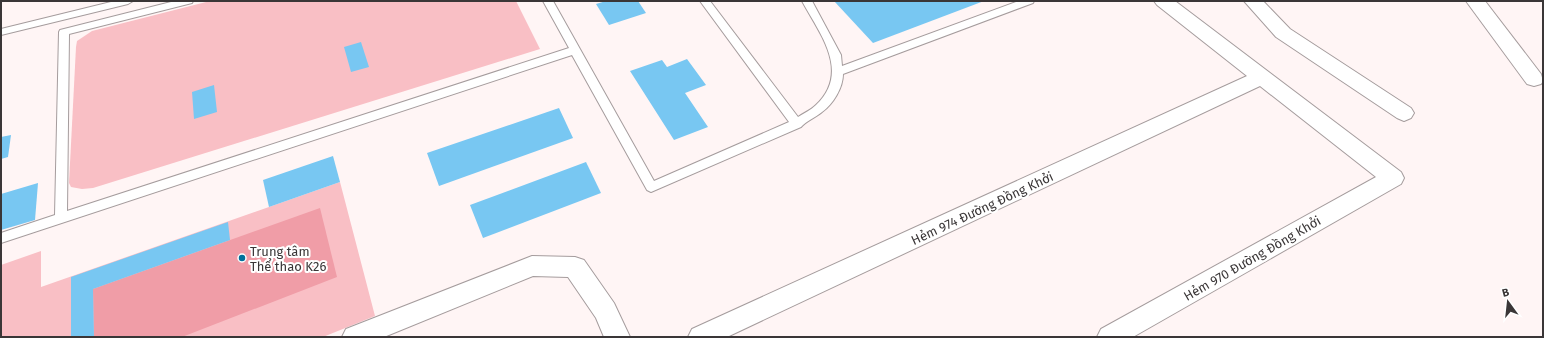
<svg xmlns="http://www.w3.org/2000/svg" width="1544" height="338" font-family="'Fira Sans',sans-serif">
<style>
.green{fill:#f9bfc5}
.water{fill:#f09da7}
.building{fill:#78c7f2}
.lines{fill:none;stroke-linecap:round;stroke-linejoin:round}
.service-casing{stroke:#a59c9d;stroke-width:2}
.minor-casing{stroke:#a59c9d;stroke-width:2}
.service{fill:#fff;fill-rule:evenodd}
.minor{fill:#fff;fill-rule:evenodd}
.poi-dot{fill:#00709b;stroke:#fff;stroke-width:1.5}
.labels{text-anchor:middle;stroke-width:4;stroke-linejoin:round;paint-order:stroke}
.street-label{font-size:13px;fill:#3a3637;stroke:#fff}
.poi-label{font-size:13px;fill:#3a3637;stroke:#fff;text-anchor:start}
</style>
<rect width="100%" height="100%" fill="#fff5f5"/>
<g class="green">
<polygon points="210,1 516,1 540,49 93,188 82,189 71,187 69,183 76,47 77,41 92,31"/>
<polygon points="340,182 375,316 323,337 1,337 1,265 41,251 41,287"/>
</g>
<polygon class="water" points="320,208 337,277 182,337 94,337 93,289"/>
<g class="building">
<polygon points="606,1 638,1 646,13 609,25 596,4"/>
<polygon points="834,1 984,1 873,43"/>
<polygon points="361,42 369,67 351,72 344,47"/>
<polygon points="687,59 706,85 685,93 708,127 674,140 630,71 662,60 667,67"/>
<polygon points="214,85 217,112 194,119 192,92"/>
<polygon points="559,108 573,138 439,186 427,153"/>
<polygon points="11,135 8,157 1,159 1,137"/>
<polygon points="333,156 340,182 269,207 263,180"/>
<polygon points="586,162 601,193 483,238 470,205"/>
<polygon points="38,183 35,220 1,230 1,194"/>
<polygon points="228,222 230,240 93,289 94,337 71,337 71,277"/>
</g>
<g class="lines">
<defs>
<g id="service">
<polygon points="115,1 133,1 128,4 1,35 1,29"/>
<path d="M 175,1 L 193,1 L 192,3 L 69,34 L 67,211 L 569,48 L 543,1 L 553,1 L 654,181 L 789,122 L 700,1 L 710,1 L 798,117 C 804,113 811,110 816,105 C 851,72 820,34 802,1 L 812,1 L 841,55 L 842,66 L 1019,1 L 1034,1 L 1033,3 L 843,74 C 843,88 833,104 822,112 C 815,118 806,121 801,127 L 651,192 L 647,190 L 572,55 L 1,243 L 1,233 L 55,215 L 59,32 L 60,30 Z"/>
</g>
<g id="minor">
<polygon points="1154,1 1175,1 1401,172 1404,178 1401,184 1133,337 1097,337 1101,329 1376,177 1260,86 727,337 688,337 692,329 1247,76 1157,5"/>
<polygon points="1244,1 1263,1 1290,29 1411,108 1414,113 1411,118 1404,121 1397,118 1276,37"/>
<polygon points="1466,1 1485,1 1541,74 1543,81 1541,84 1534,86 1527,84"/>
<polygon points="532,256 575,257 584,260 614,303 630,337 604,337 596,318 568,277 533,276 384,337 342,337 346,329"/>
</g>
</defs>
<use href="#service" class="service-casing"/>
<use href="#minor" class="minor-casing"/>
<use href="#service" class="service"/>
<use href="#minor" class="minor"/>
</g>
<circle class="poi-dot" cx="242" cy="258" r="4"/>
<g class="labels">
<g class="street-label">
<text transform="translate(982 208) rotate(-25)" y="5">Hẻm 974 Đường Đồng Khởi</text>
<text transform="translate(1252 258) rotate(-30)" y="5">Hẻm 970 Đường Đồng Khởi</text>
</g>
<g class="poi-label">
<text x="250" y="256">Trung tâm<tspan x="250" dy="15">Thể thao K26</tspan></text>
</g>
</g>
<rect width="1544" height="338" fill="none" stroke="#3a3637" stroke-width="4"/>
<g transform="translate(1508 302) rotate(345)" stroke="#ffffff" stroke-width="3" paint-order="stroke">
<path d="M0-3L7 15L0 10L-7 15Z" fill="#3a3637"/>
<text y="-6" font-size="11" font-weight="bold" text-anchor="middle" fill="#3a3637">B</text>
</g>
</svg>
